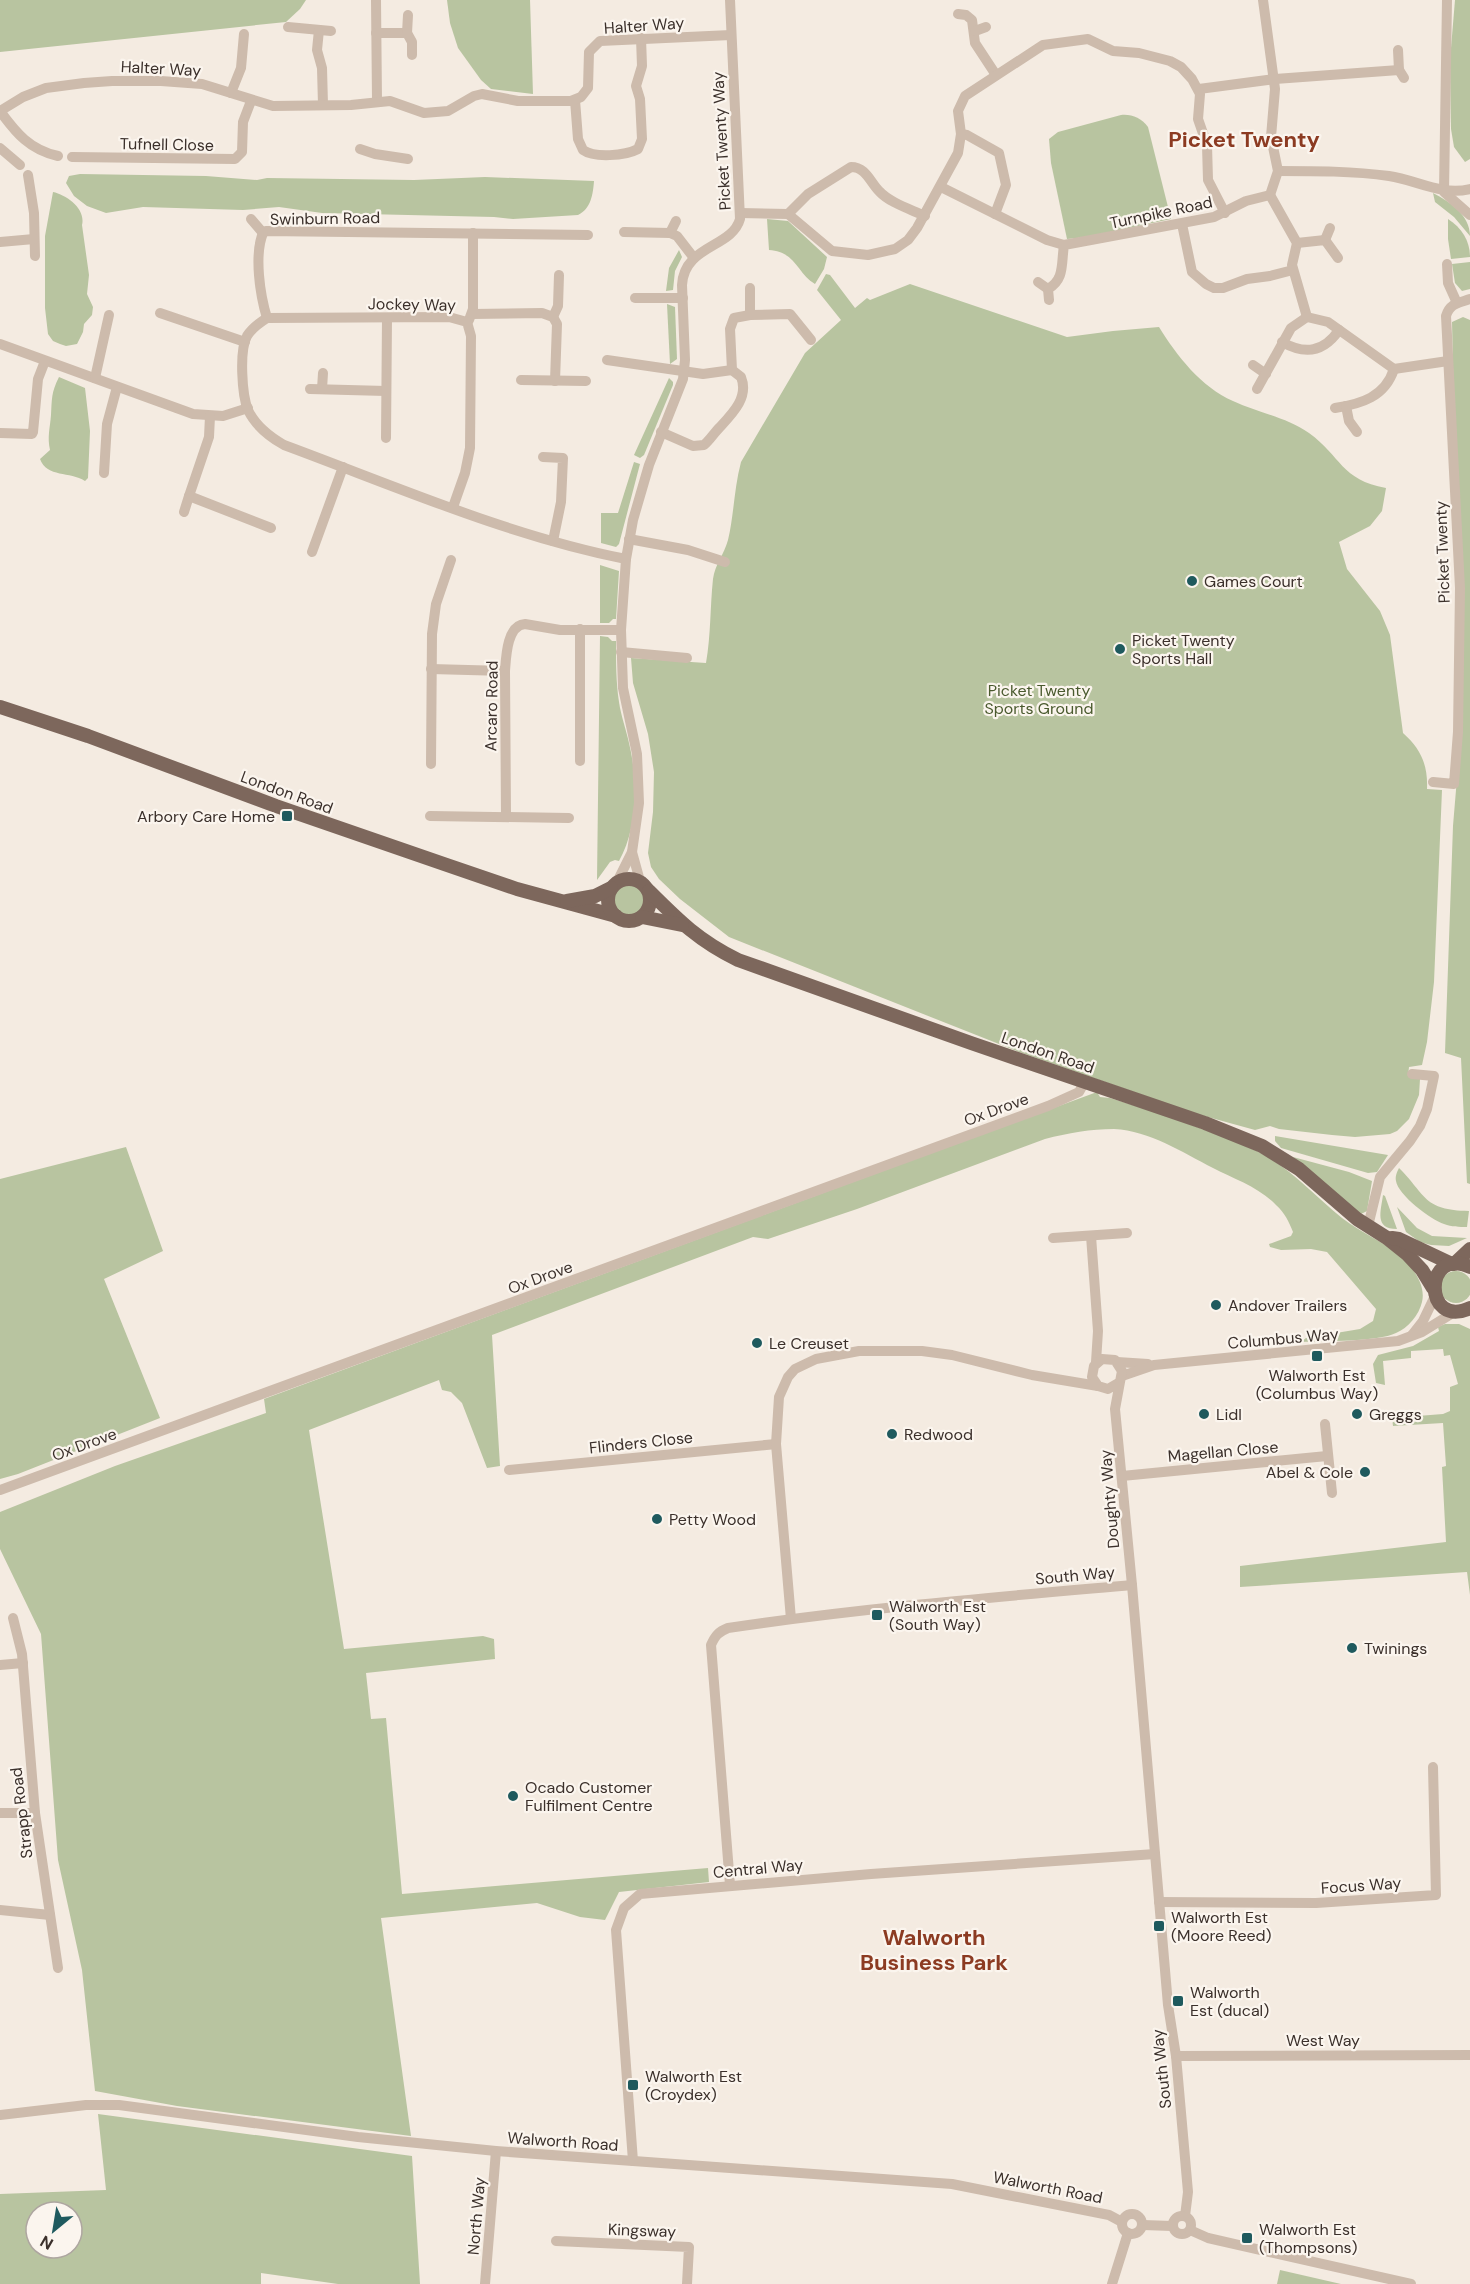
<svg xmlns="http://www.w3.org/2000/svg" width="1470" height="2284" font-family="'DM Sans',sans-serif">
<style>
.green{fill:#b8c4a0;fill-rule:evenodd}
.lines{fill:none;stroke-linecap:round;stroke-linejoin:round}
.minor{stroke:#cdbbac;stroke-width:10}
.major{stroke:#7d675c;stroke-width:14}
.poi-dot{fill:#1f5a5e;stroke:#fbf5ee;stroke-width:2}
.labels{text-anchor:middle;stroke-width:4.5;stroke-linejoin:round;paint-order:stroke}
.street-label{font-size:16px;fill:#3b302b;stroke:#fbf5ee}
.poi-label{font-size:16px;fill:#3b302b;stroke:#fbf5ee;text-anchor:start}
.park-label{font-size:16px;fill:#4a5a2e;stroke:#fbf5ee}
.district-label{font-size:22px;font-weight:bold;fill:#8c3b22;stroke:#fbf5ee}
</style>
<rect width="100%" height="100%" fill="#f4ebe1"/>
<g class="green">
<polygon points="0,0 306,0 300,9 286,22 0,52"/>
<polygon points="447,0 530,0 533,94 491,89 481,80 458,48 450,23"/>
<polygon points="1455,0 1470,0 1470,159 1465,162 1454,147 1451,129 1450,60"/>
<path d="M 1121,115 C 1132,114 1141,118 1148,127 L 1171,219 L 1087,237 L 1067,239 L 1051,163 L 1049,139 L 1058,132 Z"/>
<path d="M 80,174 L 206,176 L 257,180 L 267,178 L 414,180 L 485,177 L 594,181 C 593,194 591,209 578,215 L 513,219 L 494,217 L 322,213 L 279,207 L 243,210 L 143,207 L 106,213 L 87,206 L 74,196 L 66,183 L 69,176 Z"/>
<path d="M 53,192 C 67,195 86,209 82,225 L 89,275 L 87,294 L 93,307 L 92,315 L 84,324 L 83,332 L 77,344 L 66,346 L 60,344 L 53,341 L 48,334 L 45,308 L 45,236 Z"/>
<path d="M 1433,193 C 1450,202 1470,215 1470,236 L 1454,217 L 1435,202 Z"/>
<path d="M 767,219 L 788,221 L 827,257 L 824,269 L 815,284 C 797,274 797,252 769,250 Z"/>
<path d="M 1448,219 C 1462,228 1470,241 1470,257 L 1451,259 L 1448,239 Z"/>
<polygon points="679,250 682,257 675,271 673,290 666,291 669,268"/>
<polygon points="1470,262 1470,289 1462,291 1455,283 1452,264"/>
<path d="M 826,274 L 830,275 L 855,308 L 867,298 L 870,300 L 910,284 L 1067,337 L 1113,331 L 1159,327 C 1177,356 1201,387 1233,401 C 1259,413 1286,417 1309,433 C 1341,456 1341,480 1386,488 L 1382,511 L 1370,526 L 1339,542 L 1347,569 L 1380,611 L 1390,635 L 1403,733 C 1421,749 1428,765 1427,789 L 1442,790 L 1434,982 L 1427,1042 L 1422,1065 L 1409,1067 L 1408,1076 L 1420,1079 L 1419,1095 L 1409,1119 L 1397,1131 L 1390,1134 L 1355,1137 L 1332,1135 L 1279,1129 L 1270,1126 L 1255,1130 L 1197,1114 L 1019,1052 L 729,937 L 680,899 L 659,879 L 651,867 L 648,853 L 653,812 L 654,772 L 648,734 L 633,683 L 631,658 L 706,663 C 711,635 710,607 713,579 C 715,564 724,555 728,540 C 734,515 734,488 741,462 L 805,353 L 841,320 L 817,290 Z"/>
<polygon points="667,304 675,307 677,359 670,364"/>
<polygon points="1463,317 1470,320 1470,1184 1467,1183 1461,1058 1445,1053 1453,826 1461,730 1452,322"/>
<path d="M 59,377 L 85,388 L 90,431 L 88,478 L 85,481 C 70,471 47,478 40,459 L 50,450 C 47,437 50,428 51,415 C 52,399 51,393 59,377 Z"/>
<polygon points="669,378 673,382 673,385 644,455 640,458 634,455"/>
<polygon points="634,462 640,464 619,544 616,547 601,543 601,513 618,513"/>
<polygon points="600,565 619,571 616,619 613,619 609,623 600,623"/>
<path d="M 600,636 L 608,637 L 612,641 L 616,641 C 616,662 616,682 619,702 C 621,716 626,729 629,743 C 638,780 638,827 619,861 L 615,860 L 610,862 L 597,880 Z"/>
<circle cx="629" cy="899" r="17"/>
<path d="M 1097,1092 L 1100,1097 L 1110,1098 C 1151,1110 1191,1124 1231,1140 C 1242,1145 1254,1149 1264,1155 C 1294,1172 1316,1197 1342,1218 C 1361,1233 1385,1242 1403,1258 C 1414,1269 1426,1286 1422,1302 C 1419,1315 1408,1328 1396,1333 C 1378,1342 1323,1341 1301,1342 L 1306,1338 L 1360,1329 L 1373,1321 L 1376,1309 L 1327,1252 L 1311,1249 L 1281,1250 L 1270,1247 L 1269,1244 L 1291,1236 L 1293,1232 C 1289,1222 1285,1213 1276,1205 C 1259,1187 1234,1179 1213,1168 C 1182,1152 1150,1131 1114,1129 C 1091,1129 1068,1133 1045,1139 L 857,1209 L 768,1239 L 753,1237 L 492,1335 L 500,1466 L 487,1468 L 462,1403 L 451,1392 L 442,1390 L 439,1380 L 309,1430 L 344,1649 L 483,1636 L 494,1639 L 495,1659 L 366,1673 L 371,1719 L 386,1718 L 402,1894 L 708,1868 L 709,1882 L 619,1892 L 605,1920 L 580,1917 L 537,1903 L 381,1918 L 411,2136 L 177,2106 L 95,2091 L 82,1970 L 58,1860 L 41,1634 L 0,1549 L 0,1512 L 115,1466 L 266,1413 L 264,1399 Z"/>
<polygon points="1275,1136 1388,1155 1377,1172 1368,1173 1281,1148 1275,1141"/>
<polygon points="126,1147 163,1251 104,1279 160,1418 18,1474 0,1479 0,1179"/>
<polygon points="1293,1157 1349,1172 1372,1181 1367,1211 1361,1214"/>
<path d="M 1399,1168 C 1427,1196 1423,1210 1469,1211 L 1467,1227 C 1459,1227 1452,1227 1444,1224 C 1431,1220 1398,1195 1396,1181 C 1395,1176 1397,1172 1399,1168 Z"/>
<path d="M 1383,1195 L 1385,1196 L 1397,1229 C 1374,1229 1381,1211 1383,1195 Z"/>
<polygon points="1397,1207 1417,1228 1432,1236 1467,1238 1449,1246 1431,1245 1420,1242 1406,1232"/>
<circle cx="1456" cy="1287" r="16"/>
<polygon points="1445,1324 1459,1324 1470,1329 1470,1595 1467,1572 1240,1587 1240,1566 1446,1542 1442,1467 1446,1466 1443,1423 1393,1426 1392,1418 1443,1414 1450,1411 1450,1387 1458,1384 1450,1355 1444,1356 1443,1349 1411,1351 1411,1358 1383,1361 1385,1385 1376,1383 1373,1364 1378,1355 1413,1346 1439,1331 1438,1327"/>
<path d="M 98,2114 L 412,2156 L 420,2284 L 338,2284 L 261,2273 L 261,2284 L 0,2284 L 0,2194 L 106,2190 ZM 36,2212 L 72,2212 L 72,2248 L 36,2248 Z"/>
<polygon points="1280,2270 1341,2284 1277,2284"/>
</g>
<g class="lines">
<g class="minor">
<polyline points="376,0 377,100"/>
<polyline points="1447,0 1444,192 1470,215"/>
<polyline points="958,14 966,15 972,20 975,43 996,75"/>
<polyline points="288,27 331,31"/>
<polyline points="319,30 317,50 322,68 323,105"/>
<polyline points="975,31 986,27"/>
<polyline points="376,33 407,33 412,42 412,55"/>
<polyline points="407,33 408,15"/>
<polyline points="1398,50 1399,70"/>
<polyline points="1199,89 1275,79 1399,70 1404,78"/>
<polyline points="231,93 241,68 244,34"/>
<path d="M 575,100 L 578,139 L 583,150 C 594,158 625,156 638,149 L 642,139 L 640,99 L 636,86 L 642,66 L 641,38"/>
<polyline points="961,134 967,135 999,153 1006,185 995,214"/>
<polyline points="0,148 20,165"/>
<polyline points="360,149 375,154 408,159"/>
<path d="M 58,156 C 30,150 16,133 0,111 L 23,97 L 46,88 L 84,83 L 112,81 L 161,81 L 202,84 L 273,106 L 351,105 L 390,101 L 424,113 L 448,111 L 474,96 L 482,94 L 518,101 L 571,101 L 581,97 L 588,88 L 589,52 L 600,41 L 731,35"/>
<polyline points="72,157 235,159 242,152 243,122 251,101"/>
<path d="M 1278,171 C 1315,171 1353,171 1389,176 C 1417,180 1441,196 1470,189"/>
<polyline points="28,175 34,213 35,256"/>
<polyline points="941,187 1047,240 1064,245"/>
<path d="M 1270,195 L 1297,243 L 1292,265 L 1307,317 L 1328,322 L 1394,369 C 1385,397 1361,404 1335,408"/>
<polyline points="740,213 788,214 832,251 868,255 895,249 908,240 917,228 958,153 961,134 958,111 965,96 1043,45 1088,39 1113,51 1139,53 1170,61 1181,67 1192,79 1200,94 1198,119 1207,145 1208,180 1225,213"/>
<path d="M 788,214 L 808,194 L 851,167 C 866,167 870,182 879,191 C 890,203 910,209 925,216"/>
<polyline points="251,219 263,233"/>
<polyline points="1182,224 1192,272 1206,284 1214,288 1223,288 1247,279 1270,276 1293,270"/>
<polyline points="624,232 670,233 677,236 694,258"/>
<polyline points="263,233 266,231 588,235"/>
<path d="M 263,233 C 254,255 260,295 267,318"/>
<polyline points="670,233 676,221"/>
<polyline points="1325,240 1330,228"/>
<polyline points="0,242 34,239"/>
<polyline points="1297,243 1325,240 1338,258"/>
<polyline points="1447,264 1448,283 1457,303"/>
<polyline points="1038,282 1048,289"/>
<polyline points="635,298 683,298"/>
<path d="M 1049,300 L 1048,289 C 1065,279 1061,264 1064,245 L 1214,217 L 1246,201 L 1270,195 L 1278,171 L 1271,137 L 1275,89 L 1263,0"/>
<polyline points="160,313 245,342"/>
<polyline points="472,314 542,313 553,317 557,324 555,381"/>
<polyline points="750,315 750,288"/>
<polyline points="553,317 558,306 559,275"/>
<polyline points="469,320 473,309 473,233"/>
<path d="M 1282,342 C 1305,355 1324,352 1339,330"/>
<polyline points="0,344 193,414 223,416 248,408"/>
<polyline points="607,360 703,374 732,370"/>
<polyline points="1253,365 1266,374"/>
<polyline points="1394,369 1448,361"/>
<polyline points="95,378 109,315"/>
<polyline points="521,380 586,381"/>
<polyline points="310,389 386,391"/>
<polyline points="322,389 323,373"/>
<polyline points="1257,389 1291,328 1307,317"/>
<polyline points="1346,406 1349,421 1357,432"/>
<polyline points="210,416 209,437 189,496 271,528"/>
<path d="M 661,432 L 693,446 L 704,445 C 710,440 714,433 720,427 C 733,413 749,397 741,377 L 732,370 L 730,329 L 734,318 L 750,315 L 790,314 L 811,340"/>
<polyline points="0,433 32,434 33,432 38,379 45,361"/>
<polyline points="386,438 387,318"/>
<polyline points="543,457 563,458 561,502 553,541"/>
<polyline points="104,473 107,424 117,387"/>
<path d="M 453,507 L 465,473 L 470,448 L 471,336 L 467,322 L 449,317 L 267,318 C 259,323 252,328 247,336 C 239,351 242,395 248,410 C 255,425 270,437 284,445 C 395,486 509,536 626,559"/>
<polyline points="184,512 189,496"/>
<polyline points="629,539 688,550 725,562"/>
<polyline points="312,552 343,467"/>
<polyline points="621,652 687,658"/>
<polyline points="431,669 505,671"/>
<polyline points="580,761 580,629"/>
<polyline points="431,764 432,634 436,604 451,560"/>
<path d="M 1433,782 L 1454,784 L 1458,732 L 1460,588 L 1446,316 C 1450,303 1459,303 1470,299"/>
<polyline points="430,816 569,818"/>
<path d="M 506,817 L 505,671 C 506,657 507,625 525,624 L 560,630 L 621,630"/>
<polyline points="632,852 640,881"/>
<path d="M 617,882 L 632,852 L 639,803 L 637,754 L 623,688 L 621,630 L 626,559 L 633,520 L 649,465 L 683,379 L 685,360 L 682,285 C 684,245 732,248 740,219 L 730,0"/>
<polyline points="1368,1226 1380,1177 1410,1141 1420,1126 1427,1109 1434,1076 1412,1074"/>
<polyline points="1091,1236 1098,1331 1096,1362"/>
<polyline points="1053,1238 1127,1233"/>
<polyline points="1412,1335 1423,1321 1435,1296"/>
<polyline points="1117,1362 1148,1364"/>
<polyline points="1122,1376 1154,1365 1398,1341 1422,1332 1456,1311"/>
<polyline points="1120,1382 1108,1389 1098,1386 1092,1377 1094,1366 1102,1359 1115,1360 1122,1371 1115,1409 1132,1585"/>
<polyline points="1325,1424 1332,1493"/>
<polyline points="509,1470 776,1444"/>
<polyline points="1122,1476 1327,1456"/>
<polyline points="0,1490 1048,1106 1079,1092 1084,1083"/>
<polyline points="13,1618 22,1654 35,1813 58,1968"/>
<polyline points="791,1619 776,1444 779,1397 788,1377 795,1369 816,1359 859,1351 922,1351 952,1355 1032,1375 1098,1386"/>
<polyline points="0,1665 23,1663"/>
<polyline points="0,1813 35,1813"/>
<path d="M 730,1885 L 711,1645 C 715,1636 718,1632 728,1628 C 862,1608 997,1597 1132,1585 L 1168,2005 L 1176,2056 L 1188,2192 L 1185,2216"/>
<polyline points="1159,1902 1316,1903 1436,1895 1433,1767"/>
<polyline points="0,1910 50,1915"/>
<polyline points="1176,2056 1470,2055"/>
<polyline points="0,2115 86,2105 119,2105 358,2137 496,2151 952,2184 1109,2215 1122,2222"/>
<polyline points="633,2161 616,1930 624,1908 640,1894 871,1874 1155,1854"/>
<circle cx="1132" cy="2224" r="10"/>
<circle cx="1182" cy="2225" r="9"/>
<polyline points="1143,2225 1172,2226"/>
<polyline points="1190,2230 1208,2238 1411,2284"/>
<polyline points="556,2241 689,2247 687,2284"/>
<polyline points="485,2284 496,2151"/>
<polyline points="1112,2284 1128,2233"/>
</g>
<g class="major">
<polyline points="0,707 88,736 276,806 444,864 517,889 616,916"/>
<circle cx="629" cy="900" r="21"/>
<path d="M 649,891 C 679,921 699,941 738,960 L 971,1043 L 1205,1123 L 1262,1146 L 1299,1169 L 1357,1219 L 1387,1238 L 1407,1254 L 1422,1270 L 1433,1288"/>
<polyline points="567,901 595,896 611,888"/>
<polyline points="642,917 682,925"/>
<polyline points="1392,1238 1399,1239 1452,1264"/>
<polyline points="1454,1264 1470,1249"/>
<path d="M 1470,1267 C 1423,1245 1423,1330 1470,1308"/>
</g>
</g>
<g class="poi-dot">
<circle cx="1192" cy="581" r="6"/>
<circle cx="1120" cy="649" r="6"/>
<rect x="281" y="810" width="12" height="12" rx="3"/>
<circle cx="1216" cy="1305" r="6"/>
<circle cx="757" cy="1343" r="6"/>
<rect x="1311" y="1350" width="12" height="12" rx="3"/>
<circle cx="1204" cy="1414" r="6"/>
<circle cx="1357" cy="1414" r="6"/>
<circle cx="892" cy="1434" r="6"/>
<circle cx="1365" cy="1472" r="6"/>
<circle cx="657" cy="1519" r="6"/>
<rect x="871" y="1609" width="12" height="12" rx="3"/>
<circle cx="1352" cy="1648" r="6"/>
<circle cx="513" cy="1796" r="6"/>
<rect x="1153" y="1920" width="12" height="12" rx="3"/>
<rect x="1172" y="1995" width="12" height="12" rx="3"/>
<rect x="627" y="2079" width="12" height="12" rx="3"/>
<rect x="1241" y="2232" width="12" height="12" rx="3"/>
</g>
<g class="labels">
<g class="street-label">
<text transform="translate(644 25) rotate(-4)" y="6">Halter Way</text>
<text transform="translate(161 68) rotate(3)" y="6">Halter Way</text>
<text transform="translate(721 141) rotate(-93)" y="6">Picket Twenty Way</text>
<text transform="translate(167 144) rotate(1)" y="6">Tufnell Close</text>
<text transform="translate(1161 212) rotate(-12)" y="6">Turnpike Road</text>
<text transform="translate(325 218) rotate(-1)" y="6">Swinburn Road</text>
<text transform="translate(412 304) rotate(1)" y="6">Jockey Way</text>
<text transform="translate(1442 552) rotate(-92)" y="6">Picket Twenty</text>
<text transform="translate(491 706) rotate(-89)" y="6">Arcaro Road</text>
<text transform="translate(287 792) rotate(20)" y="6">London Road</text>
<text transform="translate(1048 1052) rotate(19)" y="6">London Road</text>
<text transform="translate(996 1109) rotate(-20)" y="6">Ox Drove</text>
<text transform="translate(540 1277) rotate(-20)" y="6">Ox Drove</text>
<text transform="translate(1283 1338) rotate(-5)" y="6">Columbus Way</text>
<text transform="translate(641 1442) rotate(-6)" y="6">Flinders Close</text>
<text transform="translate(84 1444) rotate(-20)" y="6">Ox Drove</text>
<text transform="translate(1223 1451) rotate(-5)" y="6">Magellan Close</text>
<text transform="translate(1109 1499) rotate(-95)" y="6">Doughty Way</text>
<text transform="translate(1075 1575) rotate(-5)" y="6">South Way</text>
<text transform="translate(21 1813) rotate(-97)" y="6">Strapp Road</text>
<text transform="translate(758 1868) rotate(-5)" y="6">Central Way</text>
<text transform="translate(1361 1885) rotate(-4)" y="6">Focus Way</text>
<text x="1323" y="2046">West Way</text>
<text transform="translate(1161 2069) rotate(-96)" y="6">South Way</text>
<text transform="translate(563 2141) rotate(4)" y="6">Walworth Road</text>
<text transform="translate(1048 2187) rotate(11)" y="6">Walworth Road</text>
<text transform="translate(476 2216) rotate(-85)" y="6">North Way</text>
<text transform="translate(642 2230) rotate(2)" y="6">Kingsway</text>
</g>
<g class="poi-label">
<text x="1204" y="587">Games Court</text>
<text x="1132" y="646">Picket Twenty<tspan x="1132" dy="18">Sports Hall</tspan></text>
<text x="275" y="822" text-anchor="end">Arbory Care Home</text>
<text x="1228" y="1311">Andover Trailers</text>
<text x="769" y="1349">Le Creuset</text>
<text x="1317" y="1381" text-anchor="middle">Walworth Est<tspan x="1317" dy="18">(Columbus Way)</tspan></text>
<text x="1216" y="1420">Lidl</text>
<text x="1369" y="1420">Greggs</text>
<text x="904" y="1440">Redwood</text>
<text x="1353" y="1478" text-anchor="end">Abel &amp; Cole</text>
<text x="669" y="1525">Petty Wood</text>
<text x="889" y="1612">Walworth Est<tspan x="889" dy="18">(South Way)</tspan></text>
<text x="1364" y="1654">Twinings</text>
<text x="525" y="1793">Ocado Customer<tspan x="525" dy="18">Fulfilment Centre</tspan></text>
<text x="1171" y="1923">Walworth Est<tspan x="1171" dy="18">(Moore Reed)</tspan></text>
<text x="1190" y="1998">Walworth<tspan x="1190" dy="18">Est (ducal)</tspan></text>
<text x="645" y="2082">Walworth Est<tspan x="645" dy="18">(Croydex)</tspan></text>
<text x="1259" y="2235">Walworth Est<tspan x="1259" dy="18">(Thompsons)</tspan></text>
</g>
<g class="park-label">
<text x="1039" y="696">Picket Twenty<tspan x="1039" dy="18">Sports Ground</tspan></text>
</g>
<g class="district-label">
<text x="1244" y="147">Picket Twenty</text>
<text x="934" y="1945">Walworth<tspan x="934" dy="25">Business Park</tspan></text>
</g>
</g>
<g transform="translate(54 2230) rotate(210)"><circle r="28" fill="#fbf5ee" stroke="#aea6a0" stroke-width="1.5"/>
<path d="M0-4.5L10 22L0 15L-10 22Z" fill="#1f5a5e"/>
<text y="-9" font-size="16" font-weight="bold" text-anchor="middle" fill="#3b302b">N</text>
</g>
</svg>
